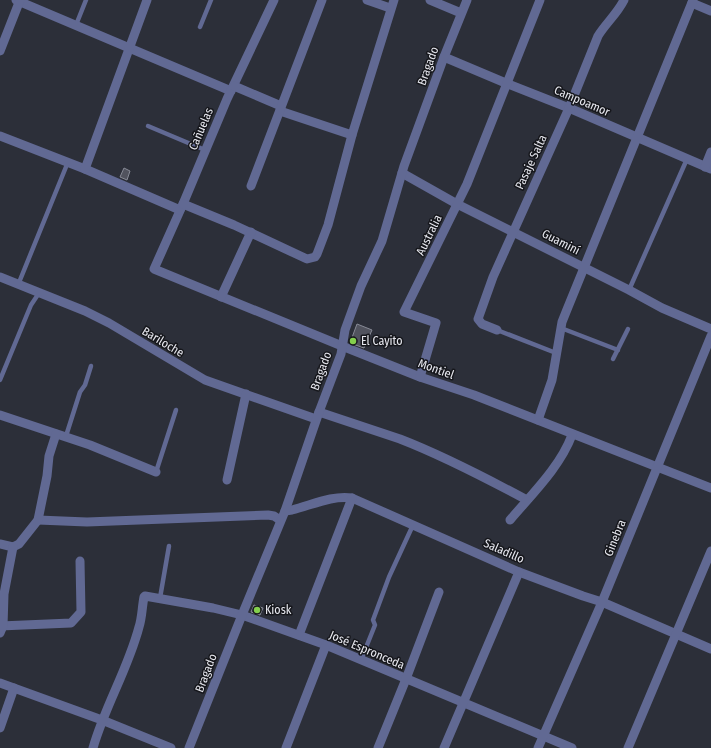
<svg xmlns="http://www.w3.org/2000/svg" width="711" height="748" font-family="'Fira Sans Condensed',sans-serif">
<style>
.building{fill:#51535e;stroke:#878a96}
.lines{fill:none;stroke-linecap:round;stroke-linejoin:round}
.lane{stroke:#616993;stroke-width:4.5}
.street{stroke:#616993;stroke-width:9}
.poi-dot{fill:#84d04d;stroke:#16171c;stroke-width:1.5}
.labels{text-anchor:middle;stroke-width:3;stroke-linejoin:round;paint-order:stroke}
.street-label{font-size:12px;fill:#e8e9f0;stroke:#16171c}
.poi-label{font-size:12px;fill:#e8e9f0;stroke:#16171c;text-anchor:start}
</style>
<rect width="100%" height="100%" fill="#2c2f39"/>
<g class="building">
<polygon points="124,168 130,171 127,180 120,177"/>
<polygon points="357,324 372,330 364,348 350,343"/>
<polygon points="254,605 263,608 260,615 251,612"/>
</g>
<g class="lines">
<g class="lane">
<polyline points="76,25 86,0"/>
<polyline points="200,27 211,0"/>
<polyline points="148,126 205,150"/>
<polyline points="18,285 68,162"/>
<polyline points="629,290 687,159"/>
<polyline points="561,328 618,350"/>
<polyline points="497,330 556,353"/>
<polyline points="613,359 628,329"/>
<polyline points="0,380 26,317 31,305 39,293"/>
<polyline points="66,436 80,392 85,385 91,366"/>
<polyline points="156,472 176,410"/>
<polyline points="160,598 169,546"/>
<polyline points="361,660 375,625 373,620 389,577 413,525"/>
</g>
<g class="street">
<polyline points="16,0 231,91"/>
<polyline points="274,0 227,99 183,204 154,269 342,346 420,377 474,395 711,488"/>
<polyline points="367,0 390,8"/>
<polyline points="430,0 461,13"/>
<polyline points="692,3 711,11"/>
<polyline points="0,51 20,0"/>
<polyline points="444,57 508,84 569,108 711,169"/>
<polyline points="234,86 281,106"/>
<polyline points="280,111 352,135"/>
<polyline points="0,136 85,169 180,210"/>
<polyline points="705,167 711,152"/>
<polyline points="85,169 147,0"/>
<polyline points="402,173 457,204 629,290 662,308 711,329"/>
<polyline points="251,186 322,0"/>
<polyline points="183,204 234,225 307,259 315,257 317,254 328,225 352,135 394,0"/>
<polyline points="0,277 85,311 109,323 205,380 316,419"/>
<polyline points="221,297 251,232"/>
<path d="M 497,330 L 482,324 L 478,319 L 493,277 L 569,108 L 598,36 C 606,23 617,14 624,0"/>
<polyline points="420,377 436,323 404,312 467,184 540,0"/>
<path d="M 319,412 C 346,421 373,430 400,439 C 444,456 486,478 527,500"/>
<polyline points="0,415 90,445 156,472"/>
<polyline points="538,420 552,380 562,322 566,312 693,0"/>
<polyline points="227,480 246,394"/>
<path d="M 285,511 L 292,510 C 312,505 332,495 352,498 L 519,572 L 583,596 L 602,602 L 711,649"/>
<polyline points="38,520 87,522 268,515 274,516 280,520"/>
<path d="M 510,520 C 532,494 560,467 572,435"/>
<polyline points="0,544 13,547"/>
<polyline points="13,547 19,544 38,520 47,476 49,456 56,434"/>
<polyline points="0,626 71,623 81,612 80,561"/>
<polyline points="0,633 3,626 4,594 13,547"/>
<polyline points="299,635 352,498"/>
<polyline points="0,683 102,720 171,748"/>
<polyline points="0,728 14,688"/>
<path d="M 93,748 C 105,706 128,669 139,627 C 142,618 142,607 144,597 L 145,596 L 213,608 L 242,615 L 326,645 L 572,748"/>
<polyline points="189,748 242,615 285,511 319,412 341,354 345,330 361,286 382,241 404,166 444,57 467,0"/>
<polyline points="286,748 326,645"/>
<polyline points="378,748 406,679 439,592"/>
<polyline points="444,748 519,572"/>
<polyline points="538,748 602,602 711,336"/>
<polyline points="628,748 711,551"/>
</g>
</g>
<g class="poi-dot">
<circle cx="353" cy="341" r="4"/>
<circle cx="257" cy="610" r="4"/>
</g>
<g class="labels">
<g class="street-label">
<text transform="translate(428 66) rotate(-70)" y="4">Bragado</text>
<text transform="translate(582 101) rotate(23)" y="4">Campoamor</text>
<text transform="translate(201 129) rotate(-67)" y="4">Cañuelas</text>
<text transform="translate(531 162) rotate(-65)" y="4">Pasaje Salta</text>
<text transform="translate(429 235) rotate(-64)" y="4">Australia</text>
<text transform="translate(561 242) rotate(27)" y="4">Guaminí</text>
<text transform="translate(163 342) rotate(31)" y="4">Bariloche</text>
<text transform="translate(436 369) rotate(20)" y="4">Montiel</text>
<text transform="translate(321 371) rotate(-70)" y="4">Bragado</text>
<text transform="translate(615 538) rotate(-68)" y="4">Ginebra</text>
<text transform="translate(504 551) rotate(24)" y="4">Saladillo</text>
<text transform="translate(367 650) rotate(23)" y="4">José Espronceda</text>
<text transform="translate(206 673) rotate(-69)" y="4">Bragado</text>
</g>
<g class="poi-label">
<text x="361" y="345">El Cayito</text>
<text x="265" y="614">Kiosk</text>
</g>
</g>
</svg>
